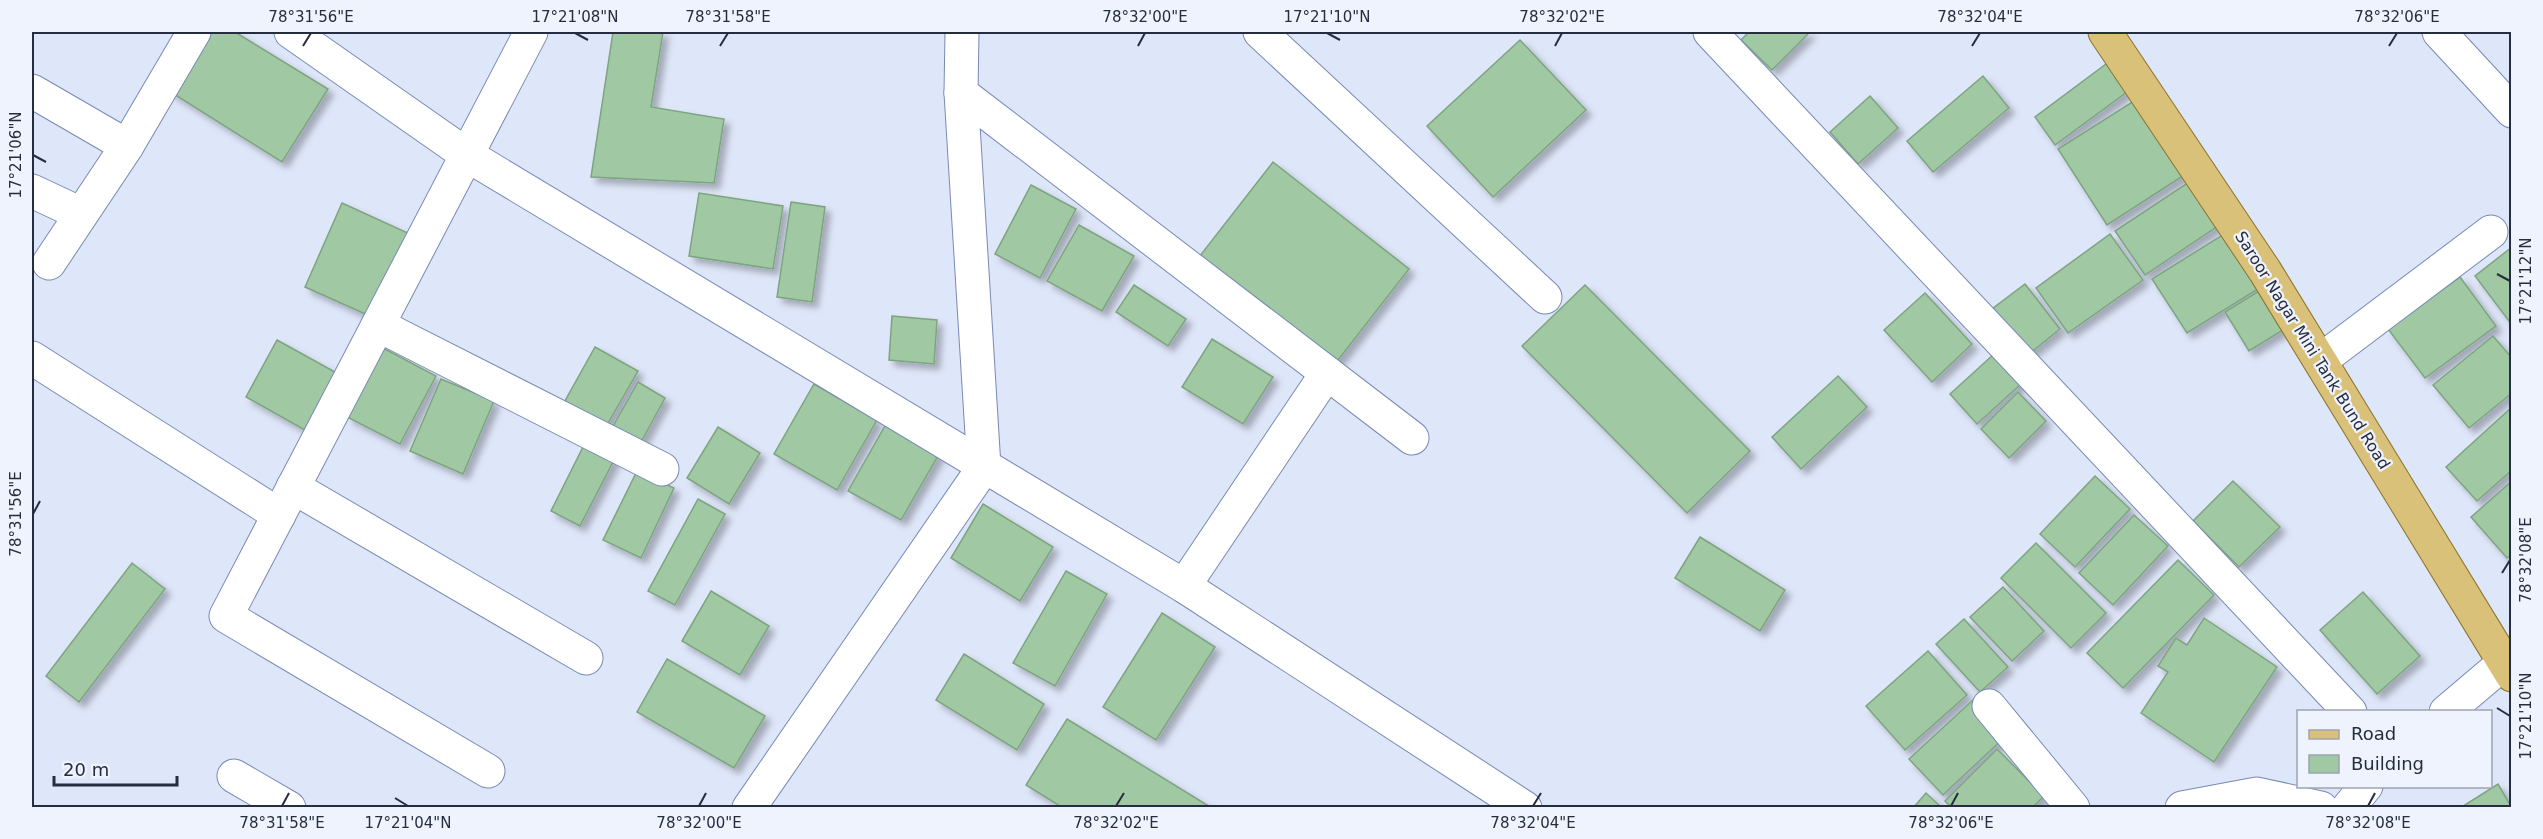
<svg xmlns="http://www.w3.org/2000/svg" width="2543" height="839" font-family="'DejaVu Sans',sans-serif">
<style>
.building{fill:#a0c8a3;stroke:#7da480;stroke-width:1.5;filter:url(#shadow)}
.lines{fill:none;stroke-linecap:round;stroke-linejoin:round}
.minor-casing{stroke:#788ab4;stroke-width:35}
.major-casing{stroke:#8b732a;stroke-width:35}
.minor{stroke:#fff;stroke-width:33}
.major{stroke:#dac179;stroke-width:33}
.ticks{fill:none;stroke:#262d3f;stroke-width:2}
.labels{text-anchor:middle;stroke-width:4.5;stroke-linejoin:round;paint-order:stroke}
.street-label{font-size:16px;fill:#262d3f;stroke:#eff3fd}
.neatline{fill:none;stroke:#262d3f;stroke-width:2}
.ticks-label{font-size:15px;text-anchor:middle;fill:#262d3f}
</style>
<defs>
<filter id="shadow"><feDropShadow dx="5.5" dy="5.5" stdDeviation="3" flood-color="#0004"/></filter>
</defs>
<rect width="100%" height="100%" fill="#dee6f9"/>
<g class="building">
<polygon points="206,32 235,32 328,89 282,162 169,91"/>
<polygon points="613,32 663,32 651,107 724,119 714,183 591,177"/>
<polygon points="1749,32 1810,32 1772,70 1741,40"/>
<polygon points="1520,40 1586,110 1493,197 1427,126"/>
<polygon points="2110,61 2131,89 2055,145 2035,117"/>
<polygon points="1983,76 2009,108 1933,172 1907,141"/>
<polygon points="1870,96 1898,128 1858,164 1830,132"/>
<polygon points="2137,99 2186,174 2107,225 2058,149"/>
<polygon points="1273,162 1409,269 1335,364 1199,257"/>
<polygon points="2189,182 2218,226 2145,275 2115,231"/>
<polygon points="1031,185 1076,209 1040,278 995,254"/>
<polygon points="699,193 783,206 773,269 689,256"/>
<polygon points="791,202 825,207 812,302 777,297"/>
<polygon points="342,203 410,234 372,317 305,287"/>
<polygon points="1079,225 1134,256 1102,311 1047,281"/>
<polygon points="2110,234 2143,280 2068,333 2036,288"/>
<polygon points="2224,234 2258,289 2187,333 2152,279"/>
<polygon points="2512,247 2512,319 2509,321 2475,276"/>
<polygon points="2460,277 2496,326 2425,378 2388,329"/>
<polygon points="2025,284 2060,329 2024,358 1988,312"/>
<polygon points="1134,285 1186,319 1168,346 1116,312"/>
<polygon points="1585,285 1750,451 1687,513 1522,346"/>
<polygon points="2259,291 2283,330 2249,351 2225,312"/>
<polygon points="1925,293 1972,344 1932,382 1884,330"/>
<polygon points="892,316 937,320 934,364 889,360"/>
<polygon points="2493,336 2512,358 2512,393 2469,428 2433,385"/>
<polygon points="1212,339 1273,377 1243,424 1182,387"/>
<polygon points="277,340 344,377 312,434 246,397"/>
<polygon points="595,347 638,371 603,432 561,408"/>
<polygon points="383,348 436,376 400,444 347,417"/>
<polygon points="1994,354 2021,384 1977,424 1950,394"/>
<polygon points="1838,376 1867,407 1801,469 1772,437"/>
<polygon points="441,379 494,401 463,474 410,451"/>
<polygon points="638,382 665,398 640,444 612,428"/>
<polygon points="814,384 877,420 837,490 774,454"/>
<polygon points="2018,392 2046,421 2009,458 1981,429"/>
<polygon points="2512,407 2512,470 2477,501 2446,467"/>
<polygon points="886,424 939,454 901,520 848,491"/>
<polygon points="718,427 760,453 729,504 687,478"/>
<polygon points="585,443 615,458 580,526 551,511"/>
<polygon points="637,471 674,488 641,558 603,540"/>
<polygon points="2095,476 2130,509 2075,567 2040,534"/>
<polygon points="2233,481 2280,527 2239,567 2193,521"/>
<polygon points="2512,481 2512,554 2507,558 2471,517"/>
<polygon points="698,499 725,514 675,605 648,591"/>
<polygon points="983,504 1053,547 1020,601 951,558"/>
<polygon points="2134,515 2168,546 2113,605 2079,573"/>
<polygon points="1700,537 1785,590 1760,631 1675,578"/>
<polygon points="2036,543 2106,613 2071,648 2001,578"/>
<polygon points="2178,560 2214,595 2123,688 2087,653"/>
<polygon points="132,563 165,589 79,702 46,676"/>
<polygon points="1066,571 1107,594 1055,686 1013,663"/>
<polygon points="2003,587 2044,631 2012,661 1970,617"/>
<polygon points="711,591 769,626 740,675 682,641"/>
<polygon points="2363,592 2420,656 2377,694 2320,630"/>
<polygon points="1162,613 1215,647 1156,740 1103,707"/>
<polygon points="2204,618 2277,667 2214,762 2141,713 2168,672 2158,666 2176,638 2187,645"/>
<polygon points="1964,619 2008,667 1980,692 1936,644"/>
<polygon points="1928,651 1967,695 1905,750 1866,706"/>
<polygon points="964,654 1044,704 1017,750 936,700"/>
<polygon points="667,659 765,716 734,768 637,712"/>
<polygon points="1974,699 2007,735 1943,795 1909,759"/>
<polygon points="1067,719 1212,808 1063,808 1026,785"/>
<polygon points="1997,749 2044,796 2032,808 1952,808 1945,801"/>
<polygon points="2498,784 2512,808 2460,808"/>
<polygon points="1926,793 1942,808 1913,808"/>
</g>
<g class="lines">
<defs>
<g id="minor">
<polyline points="291,32 467,155 1184,586 1525,808"/>
<polyline points="1260,32 1545,297"/>
<polyline points="1710,32 2350,712"/>
<polyline points="2439,32 2512,111"/>
<polyline points="32,91 127,146"/>
<polyline points="961,93 1412,438"/>
<polyline points="32,191 81,214"/>
<polyline points="49,263 127,146 194,32"/>
<polyline points="378,325 662,469"/>
<polyline points="32,358 279,515"/>
<polyline points="2321,360 2491,232"/>
<polyline points="293,487 586,658"/>
<polyline points="1184,586 1327,373"/>
<polyline points="1989,706 2073,808"/>
<polyline points="2446,712 2512,656"/>
<polyline points="488,771 226,616 531,32"/>
<polyline points="234,776 289,808"/>
<polyline points="749,808 984,467 961,93 962,32"/>
<polyline points="2182,808 2257,794 2321,808"/>
<polyline points="2348,808 2366,786"/>
</g>
<polyline id="major" points="2105,32 2265,271 2512,675"/>
</defs>
<use href="#minor" class="minor-casing"/>
<use href="#major" class="major-casing"/>
<use href="#minor" class="minor"/>
<use href="#major" class="major"/>
</g>
<path class="ticks" d="M 575,33 L 588,40M 1327,33 L 1340,40M 303,46 L 311,33M 720,46 L 728,33M 1138,46 L 1145,33M 1555,46 L 1562,33M 1972,46 L 1980,33M 2389,46 L 2397,33M 33,155 L 46,162M 2497,274 L 2510,281M 33,514 L 40,501M 2502,573 L 2510,560M 2497,708 L 2510,716M 395,798 L 408,806M 282,806 L 289,793M 699,806 L 706,793M 1116,806 L 1124,793M 1533,806 L 1541,793M 1951,806 L 1958,793M 2368,806 L 2375,793"/>
<g class="labels">
<g class="street-label">
<text transform="translate(2313 350) rotate(58)" y="6">Saroor Nagar Mini Tank Bund Road</text>
</g>
</g>
<rect width="2543" height="839" fill="none" stroke="#eff3fd" stroke-width="66"/>
<rect x="2297" y="710" width="195" height="78" fill="#eff3fd" stroke="#9fa4b1" stroke-width="1.5"/>
<rect x="2309" y="730" width="30" height="9" fill="#dac179" stroke="#9fa4b1" stroke-width="1.5"/>
<text x="2351" y="740" font-size="18" fill="#262d3f">Road</text>
<rect x="2309" y="755" width="30" height="18" fill="#a0c8a3" stroke="#9fa4b1" stroke-width="1.5"/>
<text x="2351" y="770" font-size="18" fill="#262d3f">Building</text>
<path d="M54 776v9h123v-9" fill="none" stroke="#262d3f" stroke-width="3"/>
<text x="63" y="776" font-size="18" fill="#262d3f" stroke="#eff3fd" stroke-width="4.5" paint-order="stroke">20 m</text>
<rect x="33" y="33" width="2477" height="773" class="neatline"/>
<g class="ticks-label">
<text x="311" y="22">78°31'56"E</text>
<text x="575" y="22">17°21'08"N</text>
<text x="728" y="22">78°31'58"E</text>
<text x="1145" y="22">78°32'00"E</text>
<text x="1327" y="22">17°21'10"N</text>
<text x="1562" y="22">78°32'02"E</text>
<text x="1980" y="22">78°32'04"E</text>
<text x="2397" y="22">78°32'06"E</text>
<text transform="translate(16 155) rotate(-90)" y="5">17°21'06"N</text>
<text transform="translate(2526 281) rotate(-90)" y="5">17°21'12"N</text>
<text transform="translate(16 514) rotate(-90)" y="5">78°31'56"E</text>
<text transform="translate(2526 560) rotate(-90)" y="5">78°32'08"E</text>
<text transform="translate(2526 716) rotate(-90)" y="5">17°21'10"N</text>
<text x="282" y="828">78°31'58"E</text>
<text x="408" y="828">17°21'04"N</text>
<text x="699" y="828">78°32'00"E</text>
<text x="1116" y="828">78°32'02"E</text>
<text x="1533" y="828">78°32'04"E</text>
<text x="1951" y="828">78°32'06"E</text>
<text x="2368" y="828">78°32'08"E</text>
</g>
</svg>
